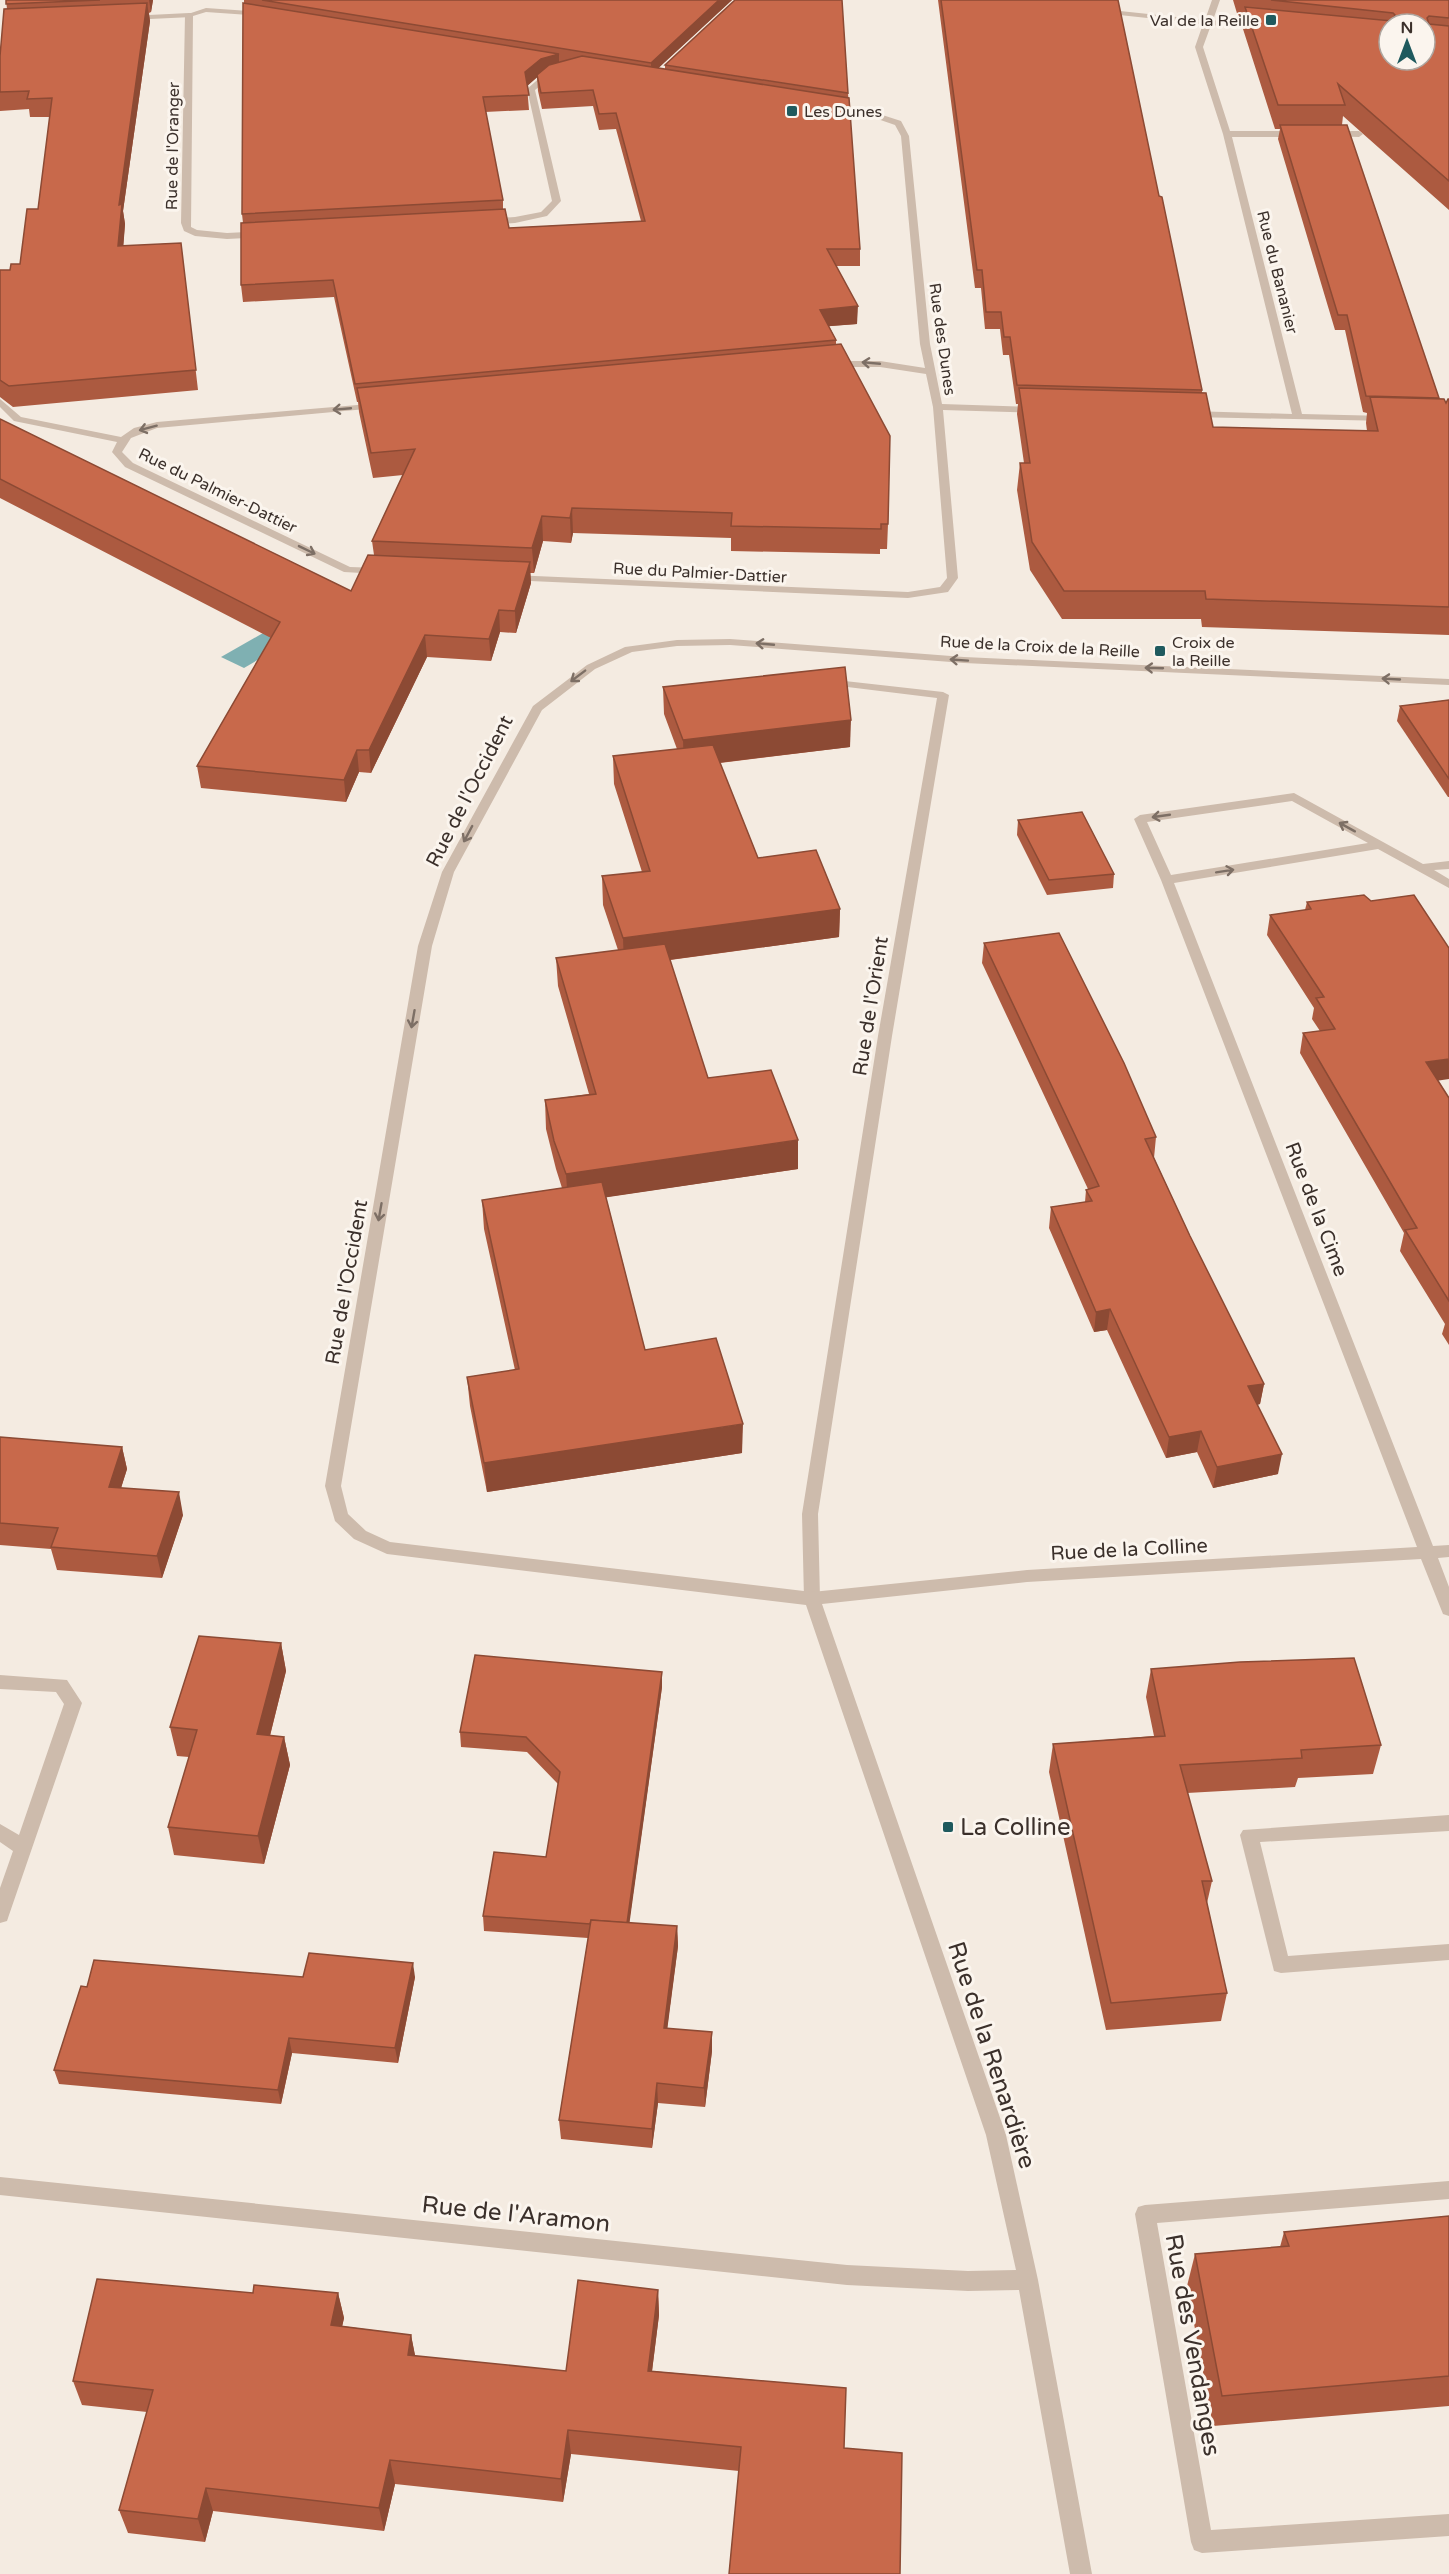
<svg xmlns="http://www.w3.org/2000/svg" width="1449" height="2574" font-family="'Varela Round',sans-serif">
<style>
.water{fill:#7fb0b2}
.lines{fill:none;stroke-linecap:round;stroke-linejoin:round}
.service{fill:#cdbbac;fill-rule:evenodd}
.minor{fill:#cdbbac;fill-rule:evenodd}
.wall{fill:#ac5a40;fill-rule:evenodd}
.shaded-wall{fill:#8c4a34}
.building{fill:#c8694b;stroke:#8c4a34;stroke-width:1.5;fill-rule:evenodd}
.oneway{stroke:#7d6f65}
.poi-dot{fill:#1f5a5e;stroke:#fbf5ee;stroke-width:2}
.labels{text-anchor:middle;stroke-width:6;stroke-linejoin:round;paint-order:stroke}
.far-poi-label{font-size:16px;fill:#3b302b;stroke:#fbf5ee;text-anchor:start}
.far-street-label{font-size:16px;fill:#3b302b;stroke:#fbf5ee}
.street-label{font-size:20px;fill:#3b302b;stroke:#fbf5ee}
.near-poi-label{font-size:24px;fill:#3b302b;stroke:#fbf5ee;text-anchor:start}
.near-street-label{font-size:24px;fill:#3b302b;stroke:#fbf5ee}
</style>
<rect width="100%" height="100%" fill="#f4ebe1"/>
<polygon class="water" points="270,629 293,639 244,668 221,657"/>
<g class="lines">
<g class="service">
<polygon points="189,13 192,13 192,17 129,20 125,18 129,16"/>
<polygon points="827,679 943,692 949,695 892,1036 818,1514 820,1599 818,1604 812,1606 806,1604 804,1599 802,1514 878,1036 937,698 823,684 823,680"/>
</g>
<g class="minor">
<polygon points="1212,0 1220,0 1213,20 1266,28 1262,30 1211,25 1203,47 1230,131 1299,131 1303,134 1299,137 1232,137 1302,414 1386,416 1390,417 1390,421 1191,417 1186,414 1191,411 1292,414 1223,134 1195,47 1203,24 1101,13 1097,11 1101,9 1205,20"/>
<path d="M 206,8 L 249,11 L 585,66 L 585,70 L 549,79 L 535,90 L 561,201 L 547,216 L 515,223 L 227,239 L 195,236 L 184,231 L 181,223 L 185,15 ZM 206,12 L 249,15 L 570,68 L 543,75 L 527,89 L 552,201 L 541,212 L 515,217 L 227,233 L 197,230 L 191,227 L 193,16 Z"/>
<polygon points="827,106 867,110 901,121 909,136 930,344 942,404 1038,407 1043,410 1038,413 943,410 958,578 948,592 908,598 507,580 506,578 511,575 908,592 940,587 947,578 933,407 926,374 880,367 831,367 826,364 831,361 880,361 925,368 920,344 901,136 895,125 866,115 827,110"/>
<polygon points="1329,131 1359,131 1363,134 1359,137 1326,136 1326,132"/>
<polygon points="0,399 21,417 121,437 134,428 157,422 381,403 382,405 377,408 157,428 131,438 122,452 133,463 350,567 379,568 384,571 379,574 344,572 125,467 112,452 117,442 14,421 0,407"/>
<path d="M 730,639 L 964,657 L 1449,679 L 1449,685 L 964,663 L 730,645 L 677,646 L 632,652 L 595,669 L 542,710 L 454,872 L 432,946 L 341,1486 L 348,1514 L 366,1531 L 390,1542 L 812,1592 L 1027,1570 L 1417,1547 L 1161,880 L 1134,819 L 1140,815 L 1294,793 L 1423,864 L 1449,861 L 1449,869 L 1434,870 L 1449,879 L 1449,888 L 1378,849 L 1174,883 L 1433,1546 L 1449,1545 L 1449,1557 L 1438,1558 L 1449,1587 L 1449,1616 L 1443,1614 L 1421,1559 L 1027,1582 L 822,1604 L 1006,2135 L 1038,2280 L 1092,2574 L 1070,2574 L 1019,2290 L 968,2291 L 847,2285 L 0,2195 L 0,2177 L 847,2265 L 968,2271 L 1016,2270 L 986,2135 L 806,1605 L 387,1554 L 354,1539 L 335,1521 L 325,1486 L 418,946 L 442,872 L 533,706 L 587,665 L 625,647 L 677,640 ZM 1292,801 L 1368,843 L 1171,875 L 1147,822 Z"/>
<polygon points="0,1675 67,1680 82,1703 9,1915 7,1921 0,1923 0,1888 13,1851 0,1842 0,1824 19,1835 64,1704 56,1692 0,1689"/>
<polygon points="1449,1815 1449,1831 1260,1842 1288,1956 1449,1944 1449,1960 1281,1973 1274,1971 1240,1835 1243,1830"/>
<polygon points="1449,2181 1449,2199 1157,2223 1211,2530 1449,2514 1449,2536 1202,2553 1194,2550 1191,2542 1135,2214 1138,2207 1145,2205"/>
</g>
</g>
<g class="wall">
<polygon points="6,0 153,0 151,12 149,13 150,21 123,211 125,224 123,246 183,262 198,390 13,407 0,397 0,270 10,270 20,264 38,209 50,117 30,117 29,109 0,111 0,56 7,9"/>
<path d="M 244,0 L 732,0 L 658,68 L 665,69 L 665,65 L 848,93 L 860,249 L 860,266 L 836,266 L 857,324 L 829,326 L 836,340 L 836,345 L 888,524 L 887,549 L 880,549 L 880,554 L 731,551 L 731,538 L 573,533 L 571,543 L 543,541 L 534,573 L 530,573 L 531,583 L 516,633 L 500,632 L 491,661 L 427,657 L 371,773 L 359,772 L 346,802 L 201,788 L 197,766 L 271,638 L 0,498 L 0,419 L 351,591 L 374,555 L 372,541 L 403,475 L 373,478 L 359,412 L 358,402 L 357,402 L 334,297 L 243,302 L 241,285 L 243,223 L 242,214 ZM 537,77 L 538,91 L 542,109 L 593,106 L 599,130 L 616,129 L 641,221 L 509,228 L 503,209 L 503,200 L 485,112 L 529,110 L 527,86 Z"/>
<polygon points="938,0 1115,0 1202,390 1202,392 1213,427 1367,431 1366,423 1367,413 1363,412 1345,330 1335,330 1278,139 1280,129 1275,129 1243,29 1244,20 1239,20 1233,0 1449,0 1449,210 1343,116 1342,125 1439,398 1446,403 1449,399 1449,635 1202,627 1201,619 1062,619 1030,570 1017,490 1020,463 1024,463 1017,414 1018,404 1016,404 1009,355 1003,355 1000,329 985,329 981,288 975,288"/>
<polygon points="663,687 850,747 720,763 758,858 840,909 839,937 670,960 708,1078 798,1169 606,1197 645,1350 742,1453 487,1492 470,1406 467,1377 515,1370 484,1229 482,1200 562,1188 556,1169 546,1129 545,1100 589,1094 558,986 556,958 618,950 603,905 602,876 642,872 614,784 613,756 677,749 664,714"/>
<polygon points="1449,700 1449,797 1448,797 1397,721 1400,706"/>
<polygon points="1018,820 1114,874 1113,888 1047,895 1017,835"/>
<polygon points="1307,902 1438,1080 1449,1098 1449,1345 1442,1334 1445,1324 1400,1251 1404,1233 1300,1053 1303,1033 1320,1031 1312,1019 1314,1008 1267,935 1270,915 1305,910"/>
<polygon points="984,943 1156,1137 1154,1158 1190,1236 1264,1384 1260,1404 1257,1405 1278,1474 1213,1488 1197,1452 1166,1458 1107,1330 1094,1332 1049,1228 1051,1207 1085,1202 1086,1190 1088,1189 982,963"/>
<polygon points="0,1437 122,1447 127,1469 121,1488 183,1515 162,1578 57,1570 51,1549 0,1545"/>
<polygon points="281,1643 286,1671 270,1736 284,1737 290,1765 264,1864 174,1855 168,1827 189,1757 177,1756 170,1727"/>
<polygon points="1151,1669 1381,1745 1373,1774 1298,1778 1295,1787 1187,1793 1212,1881 1207,1903 1227,1993 1221,2021 1106,2030 1049,1772 1053,1744 1154,1736 1146,1697"/>
<polygon points="662,1687 629,1923 677,1926 678,1946 667,2028 712,2051 705,2107 658,2103 652,2148 561,2139 559,2120 588,1938 484,1931 483,1916 546,1857 558,1784 527,1752 461,1747 460,1732"/>
<polygon points="303,1977 415,1977 398,2063 292,2053 281,2104 59,2084 54,2070 87,1987"/>
<polygon points="1449,2216 1449,2406 1213,2426 1187,2286 1195,2254 1280,2247 1284,2232"/>
<polygon points="658,2290 659,2315 652,2371 846,2388 739,2471 571,2454 563,2502 395,2484 384,2531 213,2511 205,2542 128,2533 119,2510 147,2412 82,2405 73,2381 253,2293 338,2293 344,2318 342,2326 411,2335 415,2356 566,2371"/>
</g>
<g class="shaded-wall">
<polygon points="149,0 153,0 151,12"/>
<polygon points="719,0 732,0 651,75 651,63"/>
<polygon points="147,3 150,21 123,211 125,224 122,265 118,246 119,205"/>
<polygon points="559,54 559,68 542,73 526,87 525,72 541,59"/>
<polygon points="858,306 857,324 819,327 820,310"/>
<polygon points="572,508 573,533 571,543 570,518"/>
<polygon points="542,516 543,541 534,573 532,548"/>
<polygon points="530,562 531,583 516,633 515,611"/>
<polygon points="499,610 500,632 491,661 489,639"/>
<polygon points="425,635 427,657 371,773 369,750"/>
<polygon points="851,720 850,747 684,767 683,740"/>
<polygon points="357,750 359,772 346,802 344,780"/>
<polygon points="840,909 839,937 624,966 623,938"/>
<polygon points="1449,1059 1449,1079 1422,1083 1426,1062"/>
<polygon points="798,1140 798,1169 568,1203 566,1174"/>
<polygon points="1110,1309 1107,1330 1094,1332 1096,1312"/>
<polygon points="1264,1384 1260,1404 1244,1407 1248,1386"/>
<polygon points="743,1424 742,1453 487,1492 484,1463"/>
<polygon points="1201,1431 1197,1452 1166,1458 1169,1437"/>
<polygon points="122,1447 127,1469 114,1510 109,1487"/>
<polygon points="1282,1454 1278,1474 1213,1488 1217,1467"/>
<polygon points="179,1492 183,1515 162,1578 157,1556"/>
<polygon points="281,1643 286,1671 263,1763 257,1734"/>
<polygon points="662,1672 662,1687 627,1941 626,1927"/>
<polygon points="284,1737 290,1765 264,1864 258,1836"/>
<polygon points="677,1926 678,1946 665,2047 664,2028"/>
<polygon points="413,1963 415,1977 398,2063 395,2048"/>
<polygon points="712,2032 712,2051 705,2107 704,2088"/>
<polygon points="289,2038 292,2053 281,2104 278,2090"/>
<polygon points="657,2083 658,2103 652,2148 652,2129"/>
<polygon points="658,2290 659,2315 649,2395 648,2371"/>
<polygon points="338,2293 344,2318 337,2350 331,2325"/>
<polygon points="411,2335 416,2360 408,2355"/>
<polygon points="568,2430 571,2454 563,2502 561,2479"/>
<polygon points="390,2460 395,2484 384,2531 379,2508"/>
<polygon points="206,2488 213,2511 205,2542 198,2519"/>
</g>
<g class="building">
<polygon points="6,0 100,0 6,4"/>
<polygon points="262,0 719,0 651,63"/>
<polygon points="735,0 842,0 848,93 665,65"/>
<polygon points="941,0 1118,0 1159,196 1162,197 1202,390 1017,385 1010,337 1004,337 1001,312 986,312 982,270 977,270"/>
<path d="M 1271,0 L 1449,0 L 1449,18 L 1429,16 L 1427,18 L 1429,24 L 1449,26 L 1449,181 L 1338,84 L 1345,105 L 1278,105 L 1245,7 L 1392,21 L 1395,15 L 1393,13 ZM 1389,24 L 1425,24 L 1425,60 L 1389,60 Z"/>
<polygon points="147,3 119,205 122,204 118,246 181,243 196,370 9,386 0,380 0,270 10,270 11,264 20,264 27,209 38,209 52,98 27,99 29,91 0,92 0,56 4,9"/>
<polygon points="243,3 559,54 541,59 525,72 529,95 483,97 503,200 242,214"/>
<polygon points="582,56 849,98 860,249 827,249 858,306 820,310 836,340 355,384 333,280 241,285 241,223 505,209 509,228 645,221 616,113 599,114 593,90 541,93 537,75 549,65"/>
<polygon points="1280,125 1347,125 1439,398 1366,396 1347,315 1338,315"/>
<polygon points="841,344 890,436 888,524 881,524 881,529 731,526 732,513 572,508 570,518 542,516 532,548 372,541 415,449 371,453 357,388"/>
<polygon points="1019,388 1206,393 1213,427 1378,431 1370,397 1444,399 1446,403 1448,399 1449,399 1449,607 1206,599 1205,591 1064,591 1032,542 1020,463 1030,463"/>
<polygon points="0,419 351,591 368,555 530,562 515,611 499,610 489,639 425,635 369,750 357,750 344,780 197,766 280,622 0,479"/>
<polygon points="845,667 851,720 683,740 663,687"/>
<polygon points="1449,700 1449,779 1400,706"/>
<polygon points="713,745 758,858 816,850 840,909 623,938 602,876 650,871 613,756"/>
<polygon points="1082,812 1114,874 1049,880 1018,820"/>
<polygon points="1364,895 1371,901 1414,895 1449,948 1449,1059 1426,1062 1449,1098 1449,1301 1405,1230 1417,1228 1303,1033 1335,1029 1316,998 1324,997 1270,915 1311,909 1307,902"/>
<polygon points="1059,933 1124,1063 1156,1137 1145,1139 1190,1236 1264,1384 1248,1386 1282,1454 1217,1467 1201,1431 1169,1437 1110,1309 1096,1312 1051,1207 1092,1201 1086,1190 1099,1186 984,943"/>
<polygon points="665,944 708,1078 771,1070 798,1140 566,1174 554,1141 545,1100 596,1094 556,958"/>
<polygon points="602,1182 645,1350 716,1338 743,1424 484,1463 467,1377 519,1369 482,1200"/>
<polygon points="0,1437 122,1447 109,1487 179,1492 157,1556 51,1547 58,1528 0,1523"/>
<polygon points="199,1636 281,1643 257,1734 284,1737 258,1836 168,1827 197,1730 170,1727"/>
<polygon points="475,1655 662,1672 627,1923 591,1920 590,1924 483,1916 494,1852 546,1857 560,1772 526,1737 460,1732"/>
<polygon points="1354,1658 1381,1745 1301,1750 1302,1758 1180,1765 1212,1881 1202,1881 1227,1993 1111,2003 1053,1744 1165,1736 1151,1669 1240,1662"/>
<polygon points="591,1920 677,1926 664,2028 712,2032 704,2088 657,2083 652,2129 559,2120"/>
<polygon points="309,1953 413,1963 395,2048 289,2038 278,2090 54,2070 81,1986 87,1987 94,1960 303,1977"/>
<polygon points="1449,2216 1449,2376 1222,2396 1195,2254 1289,2246 1284,2232"/>
<polygon points="97,2279 253,2293 254,2285 338,2293 331,2325 411,2335 408,2355 566,2371 578,2280 658,2290 648,2371 846,2388 844,2448 902,2453 900,2574 729,2574 741,2447 568,2430 561,2479 390,2460 379,2508 206,2488 198,2519 119,2510 153,2390 73,2381"/>
</g>
<defs><path id="oneway-shaft" d="M-6 0H5M1.5-3L5.5 0L1.5 3" fill="none" stroke-width="1.6" stroke-linecap="round" stroke-linejoin="round" transform="scale(1.5)"/></defs>
<g class="oneway">
<use href="#oneway-shaft" transform="translate(871 363) rotate(-175)"/>
<use href="#oneway-shaft" transform="translate(342 409) rotate(175)"/>
<use href="#oneway-shaft" transform="translate(148 428) rotate(165)"/>
<use href="#oneway-shaft" transform="translate(307 550) rotate(26)"/>
<use href="#oneway-shaft" transform="translate(765 644) rotate(-175)"/>
<use href="#oneway-shaft" transform="translate(959 660) rotate(-176)"/>
<use href="#oneway-shaft" transform="translate(1154 668) rotate(-178)"/>
<use href="#oneway-shaft" transform="translate(578 676) rotate(143)"/>
<use href="#oneway-shaft" transform="translate(1391 679) rotate(-177)"/>
<use href="#oneway-shaft" transform="translate(1161 816) rotate(172)"/>
<use href="#oneway-shaft" transform="translate(1347 827) rotate(-151)"/>
<use href="#oneway-shaft" transform="translate(468 834) rotate(118)"/>
<use href="#oneway-shaft" transform="translate(1225 871) rotate(-9)"/>
<use href="#oneway-shaft" transform="translate(413 1019) rotate(100)"/>
<use href="#oneway-shaft" transform="translate(380 1212) rotate(100)"/>
</g>
<g class="poi-dot">
<rect x="1265" y="14" width="12" height="12" rx="3"/>
<rect x="786" y="105" width="12" height="12" rx="3"/>
<rect x="1154" y="645" width="12" height="12" rx="3"/>
<rect x="942" y="1821" width="12" height="12" rx="3"/>
</g>
<g class="labels">
<g class="far-poi-label">
<text x="1259" y="26" text-anchor="end">Val de la Reille</text>
<text x="804" y="117">Les Dunes</text>
<text x="1172" y="648">Croix de<tspan x="1172" dy="18">la Reille</tspan></text>
</g>
<g class="far-street-label">
<text transform="translate(172 146) rotate(-89)" y="6">Rue de l'Oranger</text>
<text transform="translate(1278 272) rotate(76)" y="6">Rue du Bananier</text>
<text transform="translate(943 339) rotate(82)" y="6">Rue des Dunes</text>
<text transform="translate(218 490) rotate(26)" y="6">Rue du Palmier-Dattier</text>
<text transform="translate(700 572) rotate(3)" y="6">Rue du Palmier-Dattier</text>
<text transform="translate(1040 646) rotate(3)" y="6">Rue de la Croix de la Reille</text>
</g>
<g class="street-label">
<text transform="translate(469 791) rotate(-63)" y="7">Rue de l'Occident</text>
<text transform="translate(870 1006) rotate(-81)" y="7">Rue de l'Orient</text>
<text transform="translate(1317 1209) rotate(69)" y="7">Rue de la Cime</text>
<text transform="translate(346 1282) rotate(-80)" y="7">Rue de l'Occident</text>
<text transform="translate(1129 1549) rotate(-3)" y="7">Rue de la Colline</text>
</g>
<g class="near-poi-label">
<text x="960" y="1835">La Colline</text>
</g>
<g class="near-street-label">
<text transform="translate(992 2055) rotate(72)" y="8">Rue de la Renardière</text>
<text transform="translate(516 2214) rotate(6)" y="8">Rue de l'Aramon</text>
<text transform="translate(1193 2345) rotate(80)" y="8">Rue des Vendanges</text>
</g>
</g>
<g transform="translate(1407 42)"><circle r="28" fill="#fbf5ee" stroke="#aea6a0" stroke-width="1.5"/>
<path d="M0-4.5L10 22L0 15L-10 22Z" fill="#1f5a5e"/>
<text y="-9" font-size="16" font-weight="bold" text-anchor="middle" fill="#3b302b">N</text>
</g>
</svg>
